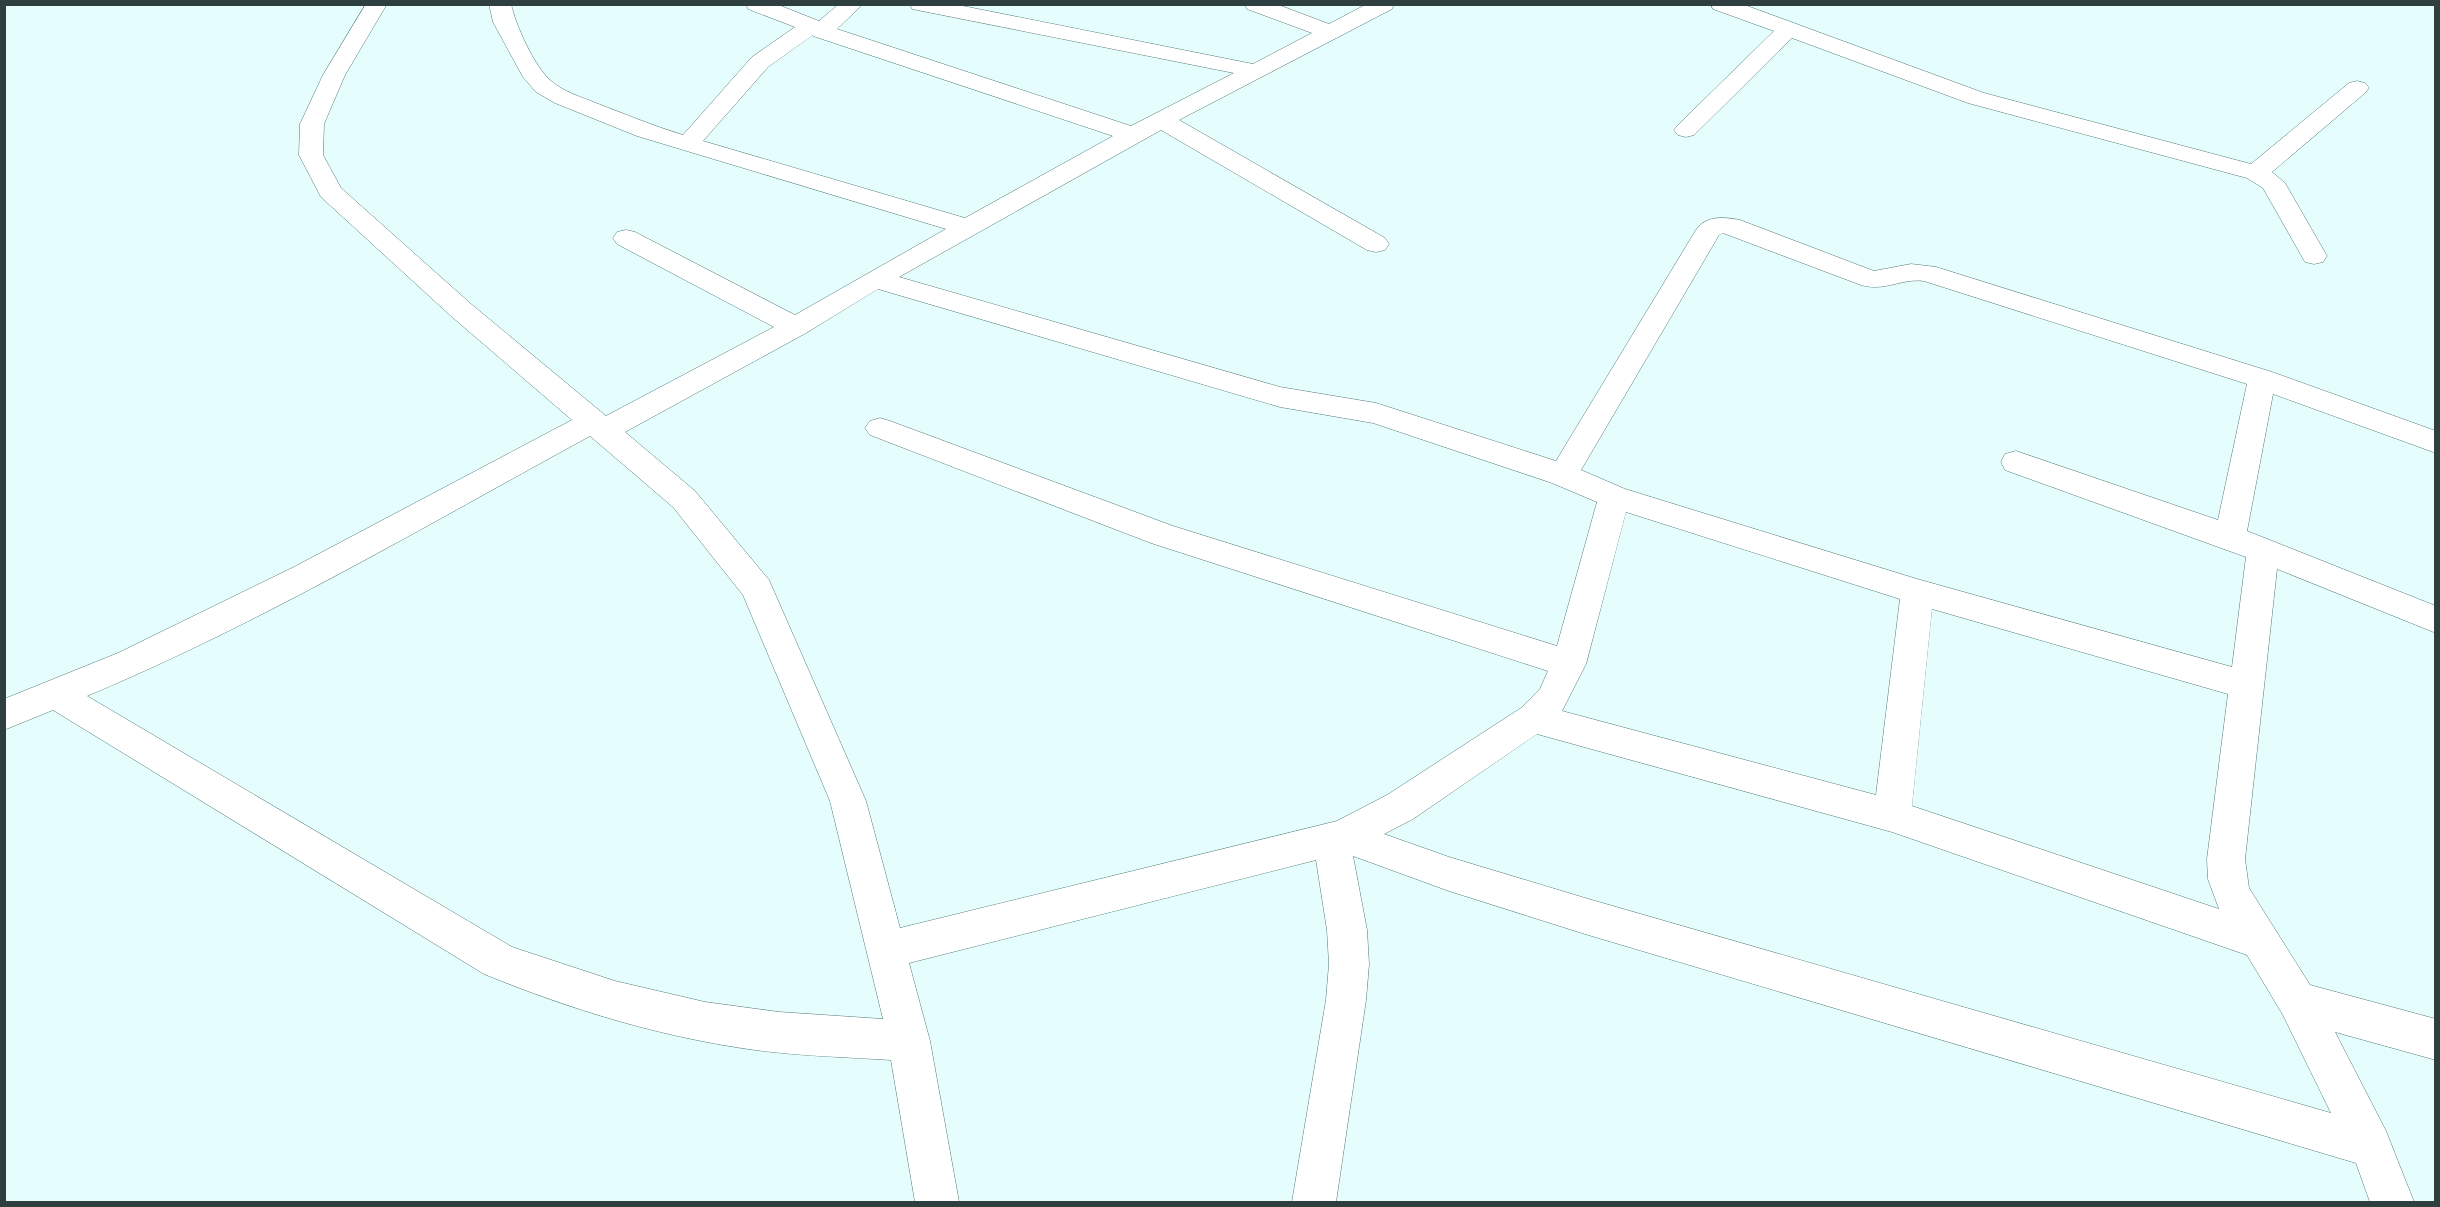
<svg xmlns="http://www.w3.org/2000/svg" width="2440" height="1207" font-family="'IBM Plex Sans',sans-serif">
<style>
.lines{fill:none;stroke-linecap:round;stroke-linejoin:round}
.street-casing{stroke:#537a79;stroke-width:1}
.street{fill:#fff;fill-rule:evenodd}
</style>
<rect width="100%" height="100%" fill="#e5fefd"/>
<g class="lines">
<defs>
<g id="street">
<path d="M 366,4 L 387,4 L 345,75 L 324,124 L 323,155 L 341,188 L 471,304 L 606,416 L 774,327 L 617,244 L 613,238 L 617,232 L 626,230 L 635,232 L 795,315 L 946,229 L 637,136 L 555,103 L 536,92 L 523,77 L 493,22 L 489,4 L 511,4 C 516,26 534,66 551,81 C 564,92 581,97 596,103 C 625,114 653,126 683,135 L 752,57 L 795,27 L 748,9 L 746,4 L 776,4 L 819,21 L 839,4 L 863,4 L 837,29 L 1131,126 L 1234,73 L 912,9 L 910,4 L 953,4 L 1253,64 L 1312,33 L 1247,9 L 1245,4 L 1276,4 L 1329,24 L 1367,4 L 1394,4 L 1392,9 L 1179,120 L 1385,238 L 1389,244 L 1385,250 L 1376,252 L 1367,250 L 1161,130 L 899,277 L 1280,387 L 1376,403 L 1556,461 L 1696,230 C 1706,215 1725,217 1740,220 L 1874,271 L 1911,264 L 1936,267 L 2272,372 L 2436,431 L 2436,453 L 2273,394 L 2247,531 L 2436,606 L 2436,633 L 2277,569 L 2245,859 L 2249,888 L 2310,985 L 2436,1019 L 2436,1060 L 2335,1032 L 2386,1131 L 2414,1202 L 2370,1202 L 2356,1163 L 1585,934 L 1449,891 L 1353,856 L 1367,930 L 1369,964 L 1366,1000 L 1336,1202 L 1292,1202 L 1326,1000 L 1329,964 L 1327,930 L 1316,860 L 909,963 L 930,1041 L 959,1202 L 915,1202 L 891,1060 C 846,1057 800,1056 755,1050 C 661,1037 572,1010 484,974 L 53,710 L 4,730 L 4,699 L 118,653 L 294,567 L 572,420 L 451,316 L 321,197 L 299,155 L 300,124 L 323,75 ZM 813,35 L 813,36 L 1113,136 L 965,218 L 703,141 L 768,67 ZM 1723,233 L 1861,285 C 1885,292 1901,278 1924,281 L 2247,384 L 2218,520 L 2016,451 L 2005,454 L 2001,462 L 2005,470 L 2246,557 L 2232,667 L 1917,579 L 1625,489 L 1581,470 L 1719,235 ZM 878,289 L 1280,407 L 1373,423 L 1552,483 L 1597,502 L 1557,646 L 1173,526 L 890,421 L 880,418 L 870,421 L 865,428 L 870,435 L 1151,543 L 1548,671 L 1540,689 L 1521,708 L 1387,795 L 1337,821 L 900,928 L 866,801 L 769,580 L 695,491 L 625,432 L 806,333 ZM 590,436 L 673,507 L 743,595 L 830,801 L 883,1019 L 779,1012 L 705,1002 L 615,981 L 512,947 L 87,696 C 261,623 425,526 590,436 ZM 1626,512 L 1900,599 L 1876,795 L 1562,711 L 1586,664 ZM 1932,609 L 2228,694 L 2207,859 L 2208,879 L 2219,909 L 1912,806 ZM 1537,734 L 1892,832 L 2247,955 L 2283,1015 L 2331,1113 L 1585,898 L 1449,857 L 1384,834 L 1413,819 Z"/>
<polygon points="1711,4 1742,4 1984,93 2251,164 2349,83 2357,81 2365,83 2369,88 2365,93 2272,172 2285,183 2327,256 2323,262 2314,264 2305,262 2263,188 2247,178 1968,103 1792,38 1694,135 1686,137 1678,135 1674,130 1678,125 1774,31 1713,9"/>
</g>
</defs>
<use href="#street" class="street-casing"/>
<use href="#street" class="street"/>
</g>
<rect width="2440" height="1207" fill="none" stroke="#2f3f3f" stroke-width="12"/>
</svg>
